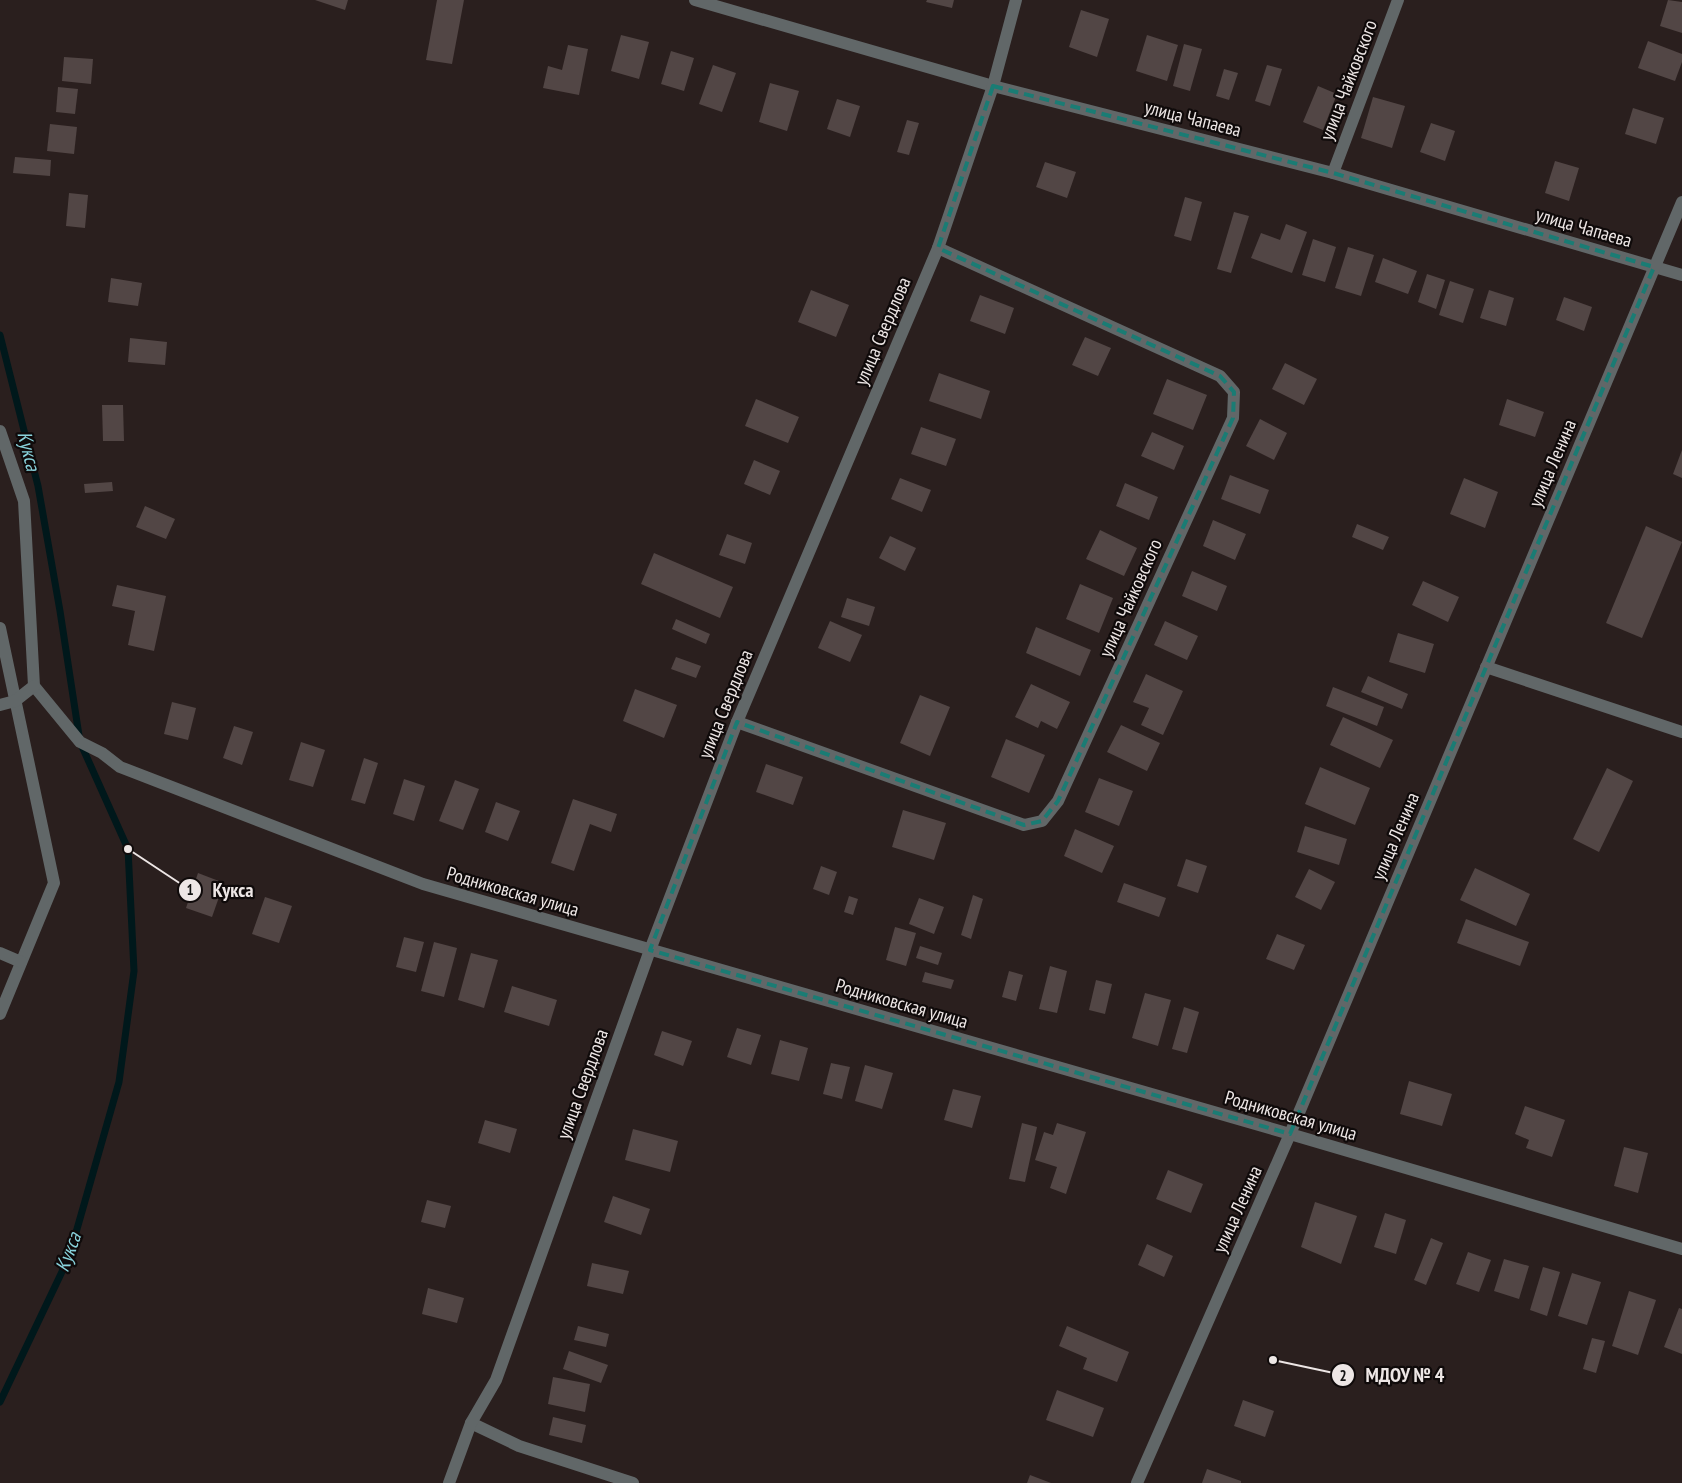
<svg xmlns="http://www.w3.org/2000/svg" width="1682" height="1483" font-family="'PT Sans Narrow',sans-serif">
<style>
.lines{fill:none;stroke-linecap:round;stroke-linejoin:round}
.stream{stroke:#00181b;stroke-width:7}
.building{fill:#524645}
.minor{stroke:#616768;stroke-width:12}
.marked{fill:none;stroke:#1a7c74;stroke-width:4;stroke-dasharray:10 6;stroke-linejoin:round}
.labels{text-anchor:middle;stroke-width:4.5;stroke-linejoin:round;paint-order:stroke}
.street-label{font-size:19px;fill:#ede6e5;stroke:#0f0a0a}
.water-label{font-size:20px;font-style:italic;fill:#89d3dc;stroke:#0f0a0a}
.leader{fill:none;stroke:#ede6e5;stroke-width:2}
.callout-dot{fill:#ede6e5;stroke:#0f0a0a;stroke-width:2}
.mark-label{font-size:15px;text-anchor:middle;font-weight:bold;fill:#111}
.callout-label{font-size:20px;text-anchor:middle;font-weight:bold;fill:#ede6e5;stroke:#0f0a0a;stroke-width:4.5;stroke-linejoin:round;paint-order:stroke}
</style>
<rect width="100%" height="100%" fill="#2a1f1e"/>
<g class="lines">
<polyline class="stream" points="0,335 38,486 60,611 80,742 128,849 134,971 119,1082 69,1257 0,1402"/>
</g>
<g class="building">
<polygon points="315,0 348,0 345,10"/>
<polygon points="437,0 464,0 452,64 426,60"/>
<polygon points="927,0 954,0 952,8 926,2"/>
<polygon points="1668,0 1682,2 1682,33 1660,26"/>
<polygon points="1081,10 1109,19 1097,57 1069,47"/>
<polygon points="621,35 649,42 639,79 611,71"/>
<polygon points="1147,35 1178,45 1167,81 1136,71"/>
<polygon points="1648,41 1682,54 1682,62 1675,81 1638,68"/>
<polygon points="1184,44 1202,49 1190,91 1173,86"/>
<polygon points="568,45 588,49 579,95 543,88 548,66 562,70"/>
<polygon points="671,51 694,58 684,91 661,84"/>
<polygon points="64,57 93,59 91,84 62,81"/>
<polygon points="713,65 736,73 722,112 699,104"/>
<polygon points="1267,65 1282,69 1270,106 1255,101"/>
<polygon points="1224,69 1238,73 1229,100 1216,96"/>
<polygon points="770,83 799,91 787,131 759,122"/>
<polygon points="1318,86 1337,94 1323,130 1303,122"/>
<polygon points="58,87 78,89 75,114 56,112"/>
<polygon points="1373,97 1405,106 1392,148 1361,138"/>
<polygon points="837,99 860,106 850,137 827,129"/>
<polygon points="1633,108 1664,118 1656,144 1625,134"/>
<polygon points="907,120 919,123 909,155 897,152"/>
<polygon points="1431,123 1455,131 1445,161 1420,152"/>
<polygon points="50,124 77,127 74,154 47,151"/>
<polygon points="15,157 51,160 50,176 13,173"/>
<polygon points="1555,161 1579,168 1569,201 1545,193"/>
<polygon points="1045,162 1076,172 1067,198 1036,187"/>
<polygon points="69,193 88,195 85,228 66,226"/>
<polygon points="1185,197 1202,202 1191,241 1174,236"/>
<polygon points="1234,212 1249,216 1231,273 1217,269"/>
<polygon points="1286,224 1307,232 1292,273 1251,258 1261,233 1280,240"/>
<polygon points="1313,239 1336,247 1325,282 1302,275"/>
<polygon points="1348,247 1374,255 1361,296 1335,288"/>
<polygon points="1383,258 1417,271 1408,294 1375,282"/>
<polygon points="1427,274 1445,280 1436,309 1418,302"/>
<polygon points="111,278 142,283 138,306 108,302"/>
<polygon points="1450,281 1474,289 1463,323 1439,315"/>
<polygon points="811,290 849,305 836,337 798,322"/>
<polygon points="1489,290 1514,298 1506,326 1480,318"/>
<polygon points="980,295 1014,308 1005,334 970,321"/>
<polygon points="1564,297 1592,307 1584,331 1556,320"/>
<polygon points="1085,337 1111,348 1098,376 1072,365"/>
<polygon points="130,338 167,342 165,365 128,362"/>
<polygon points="1285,363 1317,379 1304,405 1272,389"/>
<polygon points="939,373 990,391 981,419 929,401"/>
<polygon points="1167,379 1207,395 1193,430 1153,414"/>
<polygon points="756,399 799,417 788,443 745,426"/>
<polygon points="1507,399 1544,412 1535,437 1499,425"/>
<polygon points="102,405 123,405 124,441 103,441"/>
<polygon points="1260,419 1287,433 1274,460 1246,446"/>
<polygon points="921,427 956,439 946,466 911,454"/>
<polygon points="1152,432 1184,446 1174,470 1141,456"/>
<polygon points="1682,450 1682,478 1673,474"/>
<polygon points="754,460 780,471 770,495 744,484"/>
<polygon points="1230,475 1269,490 1260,514 1221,499"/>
<polygon points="900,478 931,490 922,512 891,499"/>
<polygon points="1464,478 1498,492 1485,528 1450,514"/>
<polygon points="112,482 113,491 85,493 84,484"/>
<polygon points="1125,483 1158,497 1149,520 1116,506"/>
<polygon points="145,506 175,519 166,539 136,527"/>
<polygon points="1213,520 1246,534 1235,560 1203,546"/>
<polygon points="1357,524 1389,537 1383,550 1352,537"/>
<polygon points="1646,526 1682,542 1642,638 1606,623"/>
<polygon points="1100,530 1137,548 1124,576 1086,559"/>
<polygon points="727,534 752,543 745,564 719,555"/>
<polygon points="890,536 916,548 905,571 879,558"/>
<polygon points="654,553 733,587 720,618 641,584"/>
<polygon points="1192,571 1227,586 1217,611 1182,596"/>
<polygon points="1423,581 1459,597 1448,622 1412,605"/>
<polygon points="1080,584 1113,598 1099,633 1066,619"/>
<polygon points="117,585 166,596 154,651 128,645 135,611 112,606"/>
<polygon points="847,598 875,607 869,626 841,617"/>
<polygon points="676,619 710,634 706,644 672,629"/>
<polygon points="830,621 862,635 850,662 818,648"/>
<polygon points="1165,621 1198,636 1187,660 1154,645"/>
<polygon points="1036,627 1091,650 1080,676 1026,653"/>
<polygon points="1398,633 1434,644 1425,673 1389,662"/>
<polygon points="676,657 701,666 696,678 671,669"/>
<polygon points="1146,674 1183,691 1163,735 1141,725 1149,708 1133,702"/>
<polygon points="1368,676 1408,694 1402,709 1361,692"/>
<polygon points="1031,684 1070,702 1057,729 1041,721 1038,728 1015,717"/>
<polygon points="1333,687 1384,707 1377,726 1326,706"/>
<polygon points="635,689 677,705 664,738 623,721"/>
<polygon points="920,695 950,707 930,756 900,743"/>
<polygon points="172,702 196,708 188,740 164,734"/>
<polygon points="1343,717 1393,740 1380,768 1330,745"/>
<polygon points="1121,725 1160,743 1147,771 1107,752"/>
<polygon points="234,726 253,732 242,765 223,758"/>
<polygon points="1006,739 1045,755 1029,793 991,777"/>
<polygon points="301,742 325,750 313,787 289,780"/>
<polygon points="364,758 378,763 365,804 351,800"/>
<polygon points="766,764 803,777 793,805 756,792"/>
<polygon points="1320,767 1370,788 1355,825 1305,804"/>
<polygon points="1607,768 1633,781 1599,852 1573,839"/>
<polygon points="1099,778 1133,791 1119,826 1085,812"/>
<polygon points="404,779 425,786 414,821 393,814"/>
<polygon points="455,780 479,789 463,830 439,821"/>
<polygon points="573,799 617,814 611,832 590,824 574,871 551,863"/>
<polygon points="496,802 520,811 508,841 485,832"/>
<polygon points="903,810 946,823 934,860 892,847"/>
<polygon points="1305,826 1347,839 1339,865 1297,852"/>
<polygon points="1075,829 1114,846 1102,873 1064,856"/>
<polygon points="1186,859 1207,866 1198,893 1177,886"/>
<polygon points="821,866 837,872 829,895 813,889"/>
<polygon points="1475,868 1530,894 1516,926 1460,900"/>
<polygon points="1309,869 1335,882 1321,910 1295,897"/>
<polygon points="198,873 224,883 212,917 186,908"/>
<polygon points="1124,883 1166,898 1159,917 1117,902"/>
<polygon points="973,895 983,899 971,939 961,935"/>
<polygon points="849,896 858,899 853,915 844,912"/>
<polygon points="265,897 292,906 279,943 252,934"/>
<polygon points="919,898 944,907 934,934 909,924"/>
<polygon points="1466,919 1529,942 1520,966 1457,943"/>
<polygon points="895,927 916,933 906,966 886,960"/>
<polygon points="1277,934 1305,945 1294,970 1266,959"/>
<polygon points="404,937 424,942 416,972 396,967"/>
<polygon points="434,942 457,948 444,997 421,991"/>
<polygon points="920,946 942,953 938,965 916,958"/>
<polygon points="471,953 498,960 484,1008 458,1000"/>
<polygon points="1050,966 1067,971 1057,1013 1039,1009"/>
<polygon points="1009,971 1023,975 1016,1001 1002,997"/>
<polygon points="925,972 954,980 951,989 922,982"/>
<polygon points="1096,980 1112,984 1105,1014 1089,1010"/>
<polygon points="512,986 557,1000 549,1026 504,1012"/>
<polygon points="1145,993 1171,1000 1158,1046 1132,1038"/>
<polygon points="1184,1007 1199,1012 1187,1053 1172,1049"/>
<polygon points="737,1028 761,1035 751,1065 727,1057"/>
<polygon points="662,1031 692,1041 683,1066 654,1055"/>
<polygon points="780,1040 808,1048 799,1081 771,1074"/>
<polygon points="831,1063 850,1067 842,1099 823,1094"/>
<polygon points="865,1065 893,1073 882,1109 855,1101"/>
<polygon points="1409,1081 1452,1094 1442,1126 1400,1114"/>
<polygon points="953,1089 981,1096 972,1128 944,1120"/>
<polygon points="1525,1106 1565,1120 1552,1157 1526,1148 1529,1140 1515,1134"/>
<polygon points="485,1120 517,1129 510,1153 478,1143"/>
<polygon points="1022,1123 1037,1127 1025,1182 1009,1179"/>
<polygon points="1057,1123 1086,1132 1066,1194 1050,1188 1057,1167 1035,1160 1044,1132 1053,1135"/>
<polygon points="633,1129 678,1141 670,1172 625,1160"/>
<polygon points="1624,1147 1648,1153 1638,1193 1614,1186"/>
<polygon points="1168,1170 1203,1184 1191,1213 1156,1199"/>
<polygon points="613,1196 650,1209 641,1235 604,1222"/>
<polygon points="427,1200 451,1206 445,1228 421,1222"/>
<polygon points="1315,1202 1357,1216 1341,1264 1301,1247"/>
<polygon points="1385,1213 1406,1220 1396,1254 1374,1247"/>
<polygon points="1431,1238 1443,1243 1426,1285 1414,1280"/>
<polygon points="1147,1244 1173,1256 1164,1277 1138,1265"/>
<polygon points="1468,1252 1491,1260 1479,1292 1456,1284"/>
<polygon points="1504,1259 1529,1266 1519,1299 1494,1291"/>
<polygon points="592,1263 629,1271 623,1294 587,1286"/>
<polygon points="1543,1267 1560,1272 1547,1316 1530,1310"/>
<polygon points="1572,1273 1601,1282 1587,1325 1558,1316"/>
<polygon points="428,1288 464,1298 457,1323 422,1314"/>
<polygon points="1629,1291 1656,1300 1638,1355 1612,1346"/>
<polygon points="1679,1308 1682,1309 1682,1354 1664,1347"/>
<polygon points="578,1326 609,1334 606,1347 574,1340"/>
<polygon points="1067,1326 1129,1352 1117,1382 1083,1369 1087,1358 1059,1346"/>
<polygon points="1592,1338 1605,1341 1596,1373 1583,1369"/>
<polygon points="569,1351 608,1365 601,1383 563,1369"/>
<polygon points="553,1377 590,1384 585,1412 548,1404"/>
<polygon points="1057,1390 1104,1408 1093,1437 1046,1420"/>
<polygon points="1243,1400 1274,1411 1265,1437 1234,1426"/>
<polygon points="553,1417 586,1425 582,1443 549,1435"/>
<polygon points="1207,1469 1241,1481 1241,1483 1202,1483"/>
<polygon points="1030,1475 1051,1483 1027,1483"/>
</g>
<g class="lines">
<g class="minor">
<polyline points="695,0 993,86 1333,173 1682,275"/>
<polyline points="1333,173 1398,0"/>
<polyline points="0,431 24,501 34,686 80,742 102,753 120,767 423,884 1290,1134 1682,1249"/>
<polyline points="0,628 54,883 0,1014"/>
<polyline points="1486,667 1682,732"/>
<polyline points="0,705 15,701 34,686"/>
<polyline points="737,722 1024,825 1042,821 1058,801 1233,418 1234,392 1220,376 938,248"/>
<polyline points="0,953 21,962"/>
<polyline points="471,1423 519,1446 633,1483"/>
<polyline points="449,1483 471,1423 496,1380 650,950 737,722 938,248 993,86 1016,0"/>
<polyline points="1137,1483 1290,1134 1682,202"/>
</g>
</g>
<path class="marked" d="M 993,86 L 1333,173 L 1654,267 L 1290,1134 L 650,950 L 737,722 L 1024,825 L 1042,821 L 1058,801 L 1233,418 L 1234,392 L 1220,376 L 938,248 Z"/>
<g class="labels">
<g class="street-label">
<text transform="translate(1348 80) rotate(-69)" y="7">улица Чайковского</text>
<text transform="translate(1193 118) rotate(14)" y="7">улица Чапаева</text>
<text transform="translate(1584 227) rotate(16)" y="7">улица Чапаева</text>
<text transform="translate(882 331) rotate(-67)" y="7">улица Свердлова</text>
<text transform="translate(1552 463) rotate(-67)" y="7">улица Ленина</text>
<text transform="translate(1130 598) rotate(-66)" y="7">улица Чайковского</text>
<text transform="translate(725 704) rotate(-68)" y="7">улица Свердлова</text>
<text transform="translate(1395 836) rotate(-67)" y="7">улица Ленина</text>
<text transform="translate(513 891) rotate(16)" y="7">Родниковская улица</text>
<text transform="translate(902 1003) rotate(16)" y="7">Родниковская улица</text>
<text transform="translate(582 1084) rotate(-70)" y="7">улица Свердлова</text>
<text transform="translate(1291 1115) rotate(16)" y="7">Родниковская улица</text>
<text transform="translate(1237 1209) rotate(-66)" y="7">улица Ленина</text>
</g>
<g class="water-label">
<text transform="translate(29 451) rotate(76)" y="7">Кукса</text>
<text transform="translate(68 1252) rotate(-70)" y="7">Кукса</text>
</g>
</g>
<path class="leader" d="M128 849L190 890M1273 1360L1343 1375"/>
<g class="callout-dot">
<circle cx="128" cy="849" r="5"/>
<circle cx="1273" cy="1360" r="5"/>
<circle cx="190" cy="890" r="12"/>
<circle cx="1343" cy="1375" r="12"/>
</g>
<g class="mark-label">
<text x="190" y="895">1</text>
<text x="1343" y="1381">2</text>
</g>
<g class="callout-label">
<text x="233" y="897">Кукса</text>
<text x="1405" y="1382">МДОУ № 4</text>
</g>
</svg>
